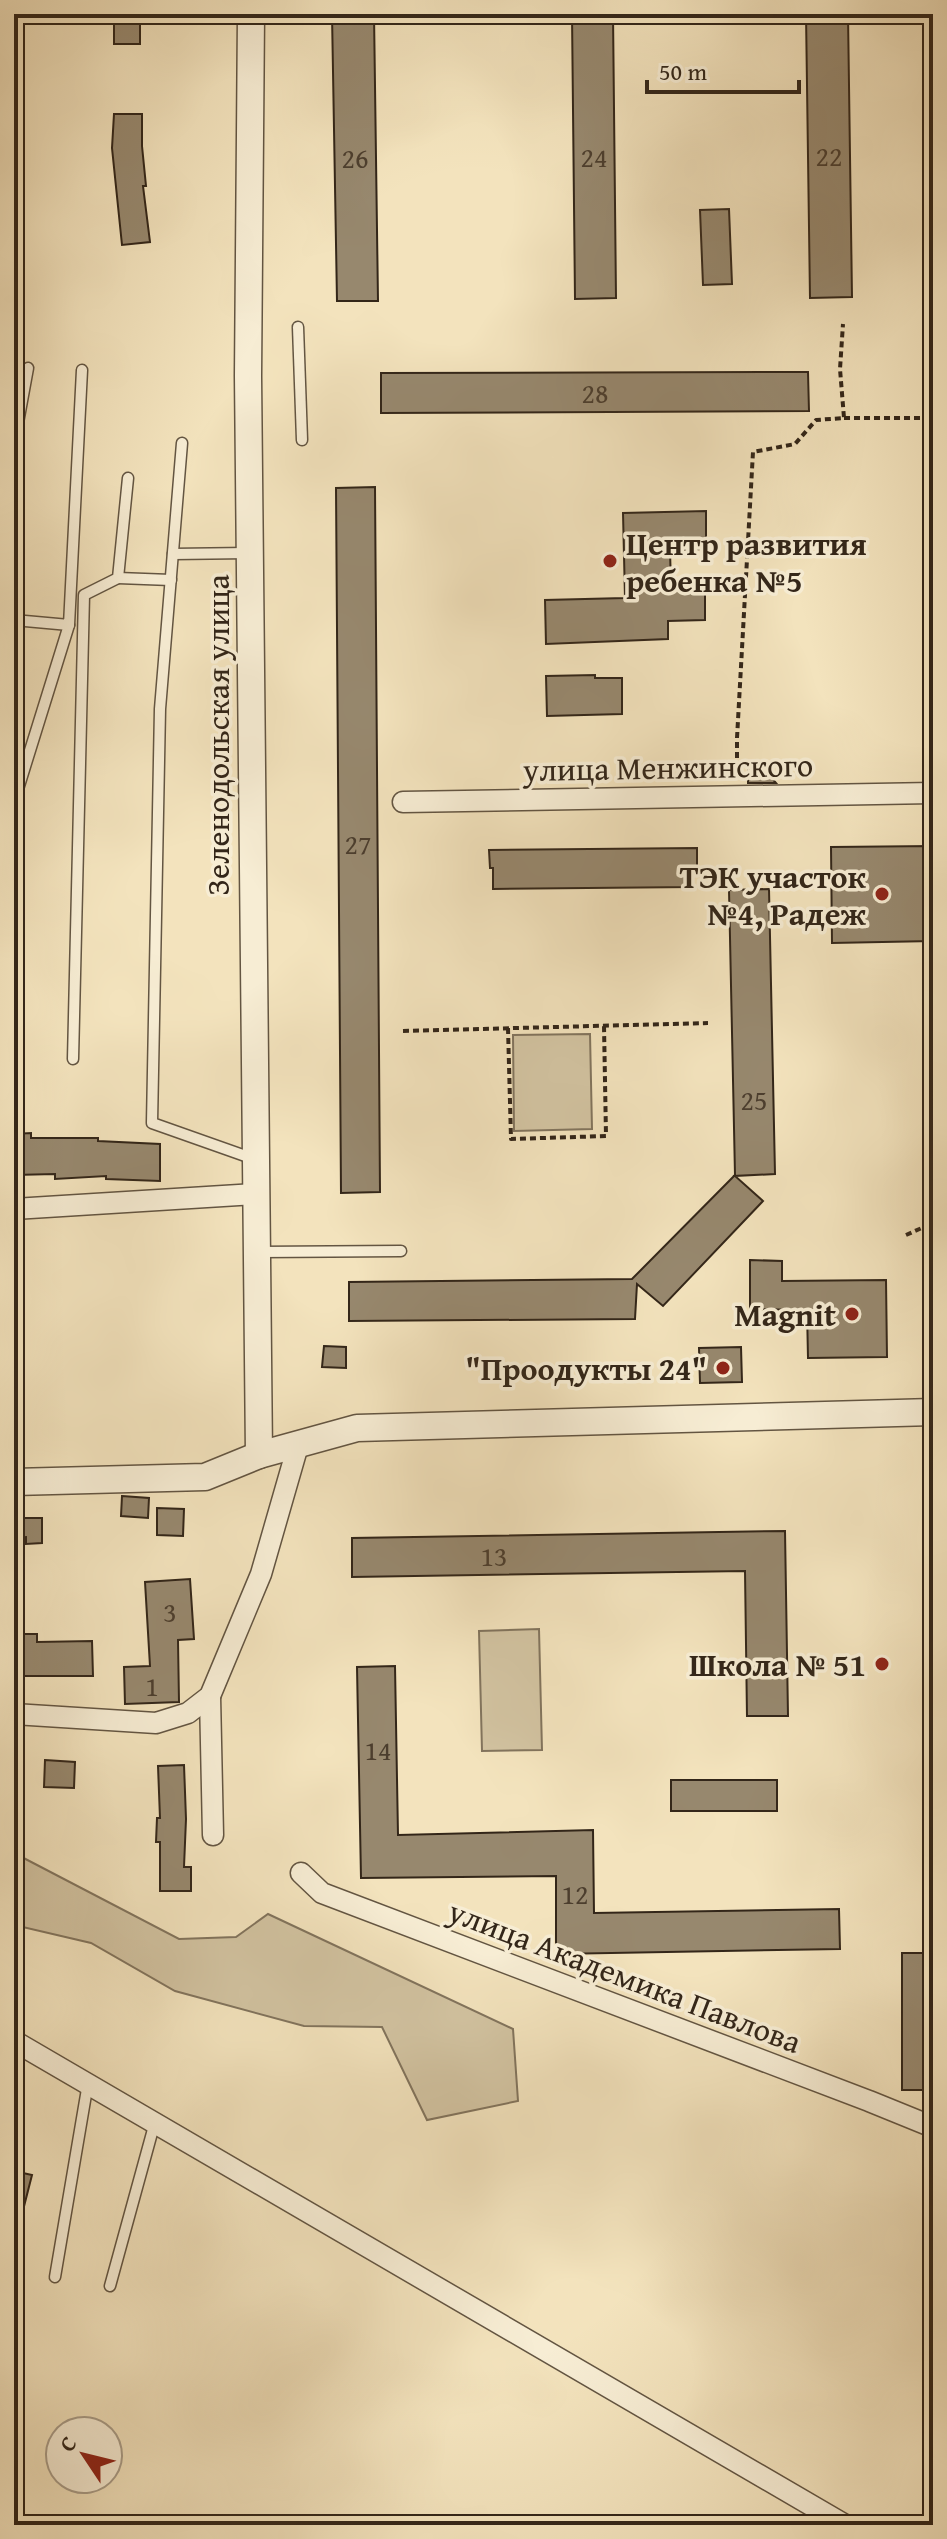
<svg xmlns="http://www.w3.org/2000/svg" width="947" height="2539" font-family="'Gentium Book Plus',serif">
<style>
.green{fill:#d2c3a1;stroke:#82745d;stroke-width:2}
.building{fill:#97886e;stroke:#332619;stroke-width:2}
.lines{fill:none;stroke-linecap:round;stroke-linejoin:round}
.service-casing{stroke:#635542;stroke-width:13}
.minor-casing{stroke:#635542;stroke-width:23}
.tertiary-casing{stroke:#635542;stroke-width:29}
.path{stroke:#332619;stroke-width:4;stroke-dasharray:6 4;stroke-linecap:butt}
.service{stroke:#f7edd4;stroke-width:10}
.minor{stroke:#f7edd4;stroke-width:20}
.tertiary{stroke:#f7edd4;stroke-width:26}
.poi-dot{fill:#8f2418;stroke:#f7edd4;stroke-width:3}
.labels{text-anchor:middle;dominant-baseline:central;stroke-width:7;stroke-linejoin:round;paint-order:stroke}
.number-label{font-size:28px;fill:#4c3e2e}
.poi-label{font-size:32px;font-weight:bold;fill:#332619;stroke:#f7edd4;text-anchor:end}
.street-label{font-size:32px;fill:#332619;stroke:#f7edd4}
</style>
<rect width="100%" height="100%" fill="#f3e3bd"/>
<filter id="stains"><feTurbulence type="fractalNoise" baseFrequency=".0025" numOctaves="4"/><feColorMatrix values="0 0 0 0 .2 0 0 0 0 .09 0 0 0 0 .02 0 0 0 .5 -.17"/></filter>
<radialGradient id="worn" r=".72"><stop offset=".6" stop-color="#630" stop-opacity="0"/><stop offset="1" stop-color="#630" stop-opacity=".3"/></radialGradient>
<g class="green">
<path d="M590,1034L592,1129L514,1131L513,1035Z"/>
<path d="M539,1629L542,1750L482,1751L479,1631Z"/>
<path d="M14,1853L179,1939L236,1937L268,1914L513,2029L518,2101L427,2120L382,2027L304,2026L175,1991L91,1943L14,1925Z"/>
</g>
<g class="building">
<path d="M332,14H374L378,301H337Z"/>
<path d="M572,14H613L616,298L575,299Z"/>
<path d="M806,14H848L852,297L810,298Z"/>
<rect x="114" y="20" width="26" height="24"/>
<path d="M114,114H142V146L146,186H143L150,242L122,245L112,148Z"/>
<path d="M729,209L732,284L703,285L700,210Z"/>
<path d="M808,372L809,411L381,413V373Z"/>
<path d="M375,487L380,1192L341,1193L336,488Z"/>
<path d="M706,511V549L670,550L671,586L705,585V620L668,621V639L546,644L545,600L625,598L623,513Z"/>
<path d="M595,675V678H622V714L547,716L546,676Z"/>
<path d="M748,766H762L776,783H748Z"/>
<path d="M933,846V941L832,943L831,847Z"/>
<path d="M697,848V866H693V887L493,889V868H490L489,850Z"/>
<path d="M769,889L775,1174L735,1176L763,1201L663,1306L637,1284L635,1319L349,1321V1282L632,1279L735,1175L729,890Z"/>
<path d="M31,1133V1138H98V1141L160,1144V1181L106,1179V1176L55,1179V1174L14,1175V1134Z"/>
<path d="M750,1260L782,1261V1281L886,1280L887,1357L808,1358L807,1310L750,1309Z"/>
<path d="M324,1346L346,1347V1368L322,1367Z"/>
<path d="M741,1347L742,1382L700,1383L699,1348Z"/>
<path d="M122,1496L149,1498L148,1518L121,1516Z"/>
<path d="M157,1508L184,1509L183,1536L157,1535Z"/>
<path d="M14,1518H42V1543L26,1544V1537L14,1538Z"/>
<path d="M785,1531L788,1716H747L745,1571L352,1577V1538Z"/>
<path d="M190,1579L194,1639L178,1640L179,1702L125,1704L124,1667L150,1666L145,1582Z"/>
<path d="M14,1634H37V1642L92,1641L93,1676H14Z"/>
<path d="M395,1666L398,1835L593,1830L594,1913L839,1909L840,1949L556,1954V1876L361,1878L357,1667Z"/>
<path d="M45,1760L75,1762L74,1788L44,1787Z"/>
<path d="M184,1765L186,1819L184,1867H191V1891H160V1842H156L157,1818H160L158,1766Z"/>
<rect x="671" y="1780" width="106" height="31"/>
<rect x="902" y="1953" width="31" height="137"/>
<path d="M14,2171L32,2175L20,2222L14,2221Z"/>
</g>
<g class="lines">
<g class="service-casing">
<g id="service">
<path d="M298,327L302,440"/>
<path d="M15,439L28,368"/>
<path d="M182,443L160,709L152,1123L254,1159"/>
<path d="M173,554L248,553"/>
<path d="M118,578L171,580"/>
<path d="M14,620L69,625L82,370"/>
<path d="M14,802L69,625"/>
<path d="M73,1059L84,595L118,578L128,478"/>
<path d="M260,1252L401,1251"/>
<path d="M55,2277L88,2083"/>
<path d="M110,2286L155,2122"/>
</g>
</g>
<g class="minor-casing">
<g id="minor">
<path d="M403,802L933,793"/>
<path d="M14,1209L255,1194"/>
<path d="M210,1696L213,1835"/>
<path d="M14,1714L156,1723L188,1713L210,1696L261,1574L299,1442"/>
<path d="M301,1873L322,1893L869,2101L933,2127"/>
<path d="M14,2041L845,2525"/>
</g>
</g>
<g class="tertiary-casing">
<g id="tertiary">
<path d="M251,14L248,376L259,1455"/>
<path d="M14,1482L205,1477L259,1455L357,1428L933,1412"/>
</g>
</g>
<g class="path">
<path d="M844,418H933"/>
<path d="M737,778V738L753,452L795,444L816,420L844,418L840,369L843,324"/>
<path d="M508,1028L511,1139L606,1136L604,1026"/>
<path d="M403,1031L708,1023"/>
<path d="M906,1235L933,1223"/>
</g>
<use href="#service" class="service"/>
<use href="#minor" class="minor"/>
<use href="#tertiary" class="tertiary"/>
</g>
<g class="poi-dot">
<circle cx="610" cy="561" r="8"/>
<circle cx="882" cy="894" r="8"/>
<circle cx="852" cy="1314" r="8"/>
<circle cx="723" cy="1368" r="8"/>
<circle cx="882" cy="1664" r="8"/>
</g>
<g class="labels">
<g class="number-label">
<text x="829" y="155">22</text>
<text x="594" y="156">24</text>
<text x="355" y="157">26</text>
<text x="595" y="392">28</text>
<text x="358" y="843">27</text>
<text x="754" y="1099">25</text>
<text x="494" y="1555">13</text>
<text x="170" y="1611">3</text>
<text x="152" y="1685">1</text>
<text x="378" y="1749">14</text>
<text x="575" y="1893">12</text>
</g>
<g class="poi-label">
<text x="626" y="543" text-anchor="start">Центр развития<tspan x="626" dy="37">ребенка №5</tspan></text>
<text x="866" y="876">ТЭК участок<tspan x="866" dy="37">№4, Радеж</tspan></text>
<text x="836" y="1314">Magnit</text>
<text x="707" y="1368">"Проодукты 24"</text>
<text x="866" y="1664">Школа № 51</text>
</g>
<g class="street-label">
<text transform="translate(217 735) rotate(-90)">Зеленодольская улица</text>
<text transform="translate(668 767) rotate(-1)">улица Менжинского</text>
<text transform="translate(625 1976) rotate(21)">улица Академика Павлова</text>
</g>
</g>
<rect width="947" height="2539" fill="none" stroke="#f3e3bd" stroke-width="48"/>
<rect x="16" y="16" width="915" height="2507" fill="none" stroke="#332619" stroke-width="4"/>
<rect x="24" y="24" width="899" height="2491" fill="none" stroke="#332619" stroke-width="2"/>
<g transform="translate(84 2455) rotate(305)"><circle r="38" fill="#f7edd4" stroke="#a99d89" stroke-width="2"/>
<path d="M0-6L14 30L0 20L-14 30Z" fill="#8f2418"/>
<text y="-12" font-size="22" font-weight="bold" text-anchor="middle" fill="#332619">С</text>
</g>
<path d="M647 80v12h152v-12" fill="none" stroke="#332619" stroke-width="4"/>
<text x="659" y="80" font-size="24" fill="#332619" stroke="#f7edd4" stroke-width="6" paint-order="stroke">50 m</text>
<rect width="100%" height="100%" filter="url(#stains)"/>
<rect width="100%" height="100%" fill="url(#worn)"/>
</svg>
